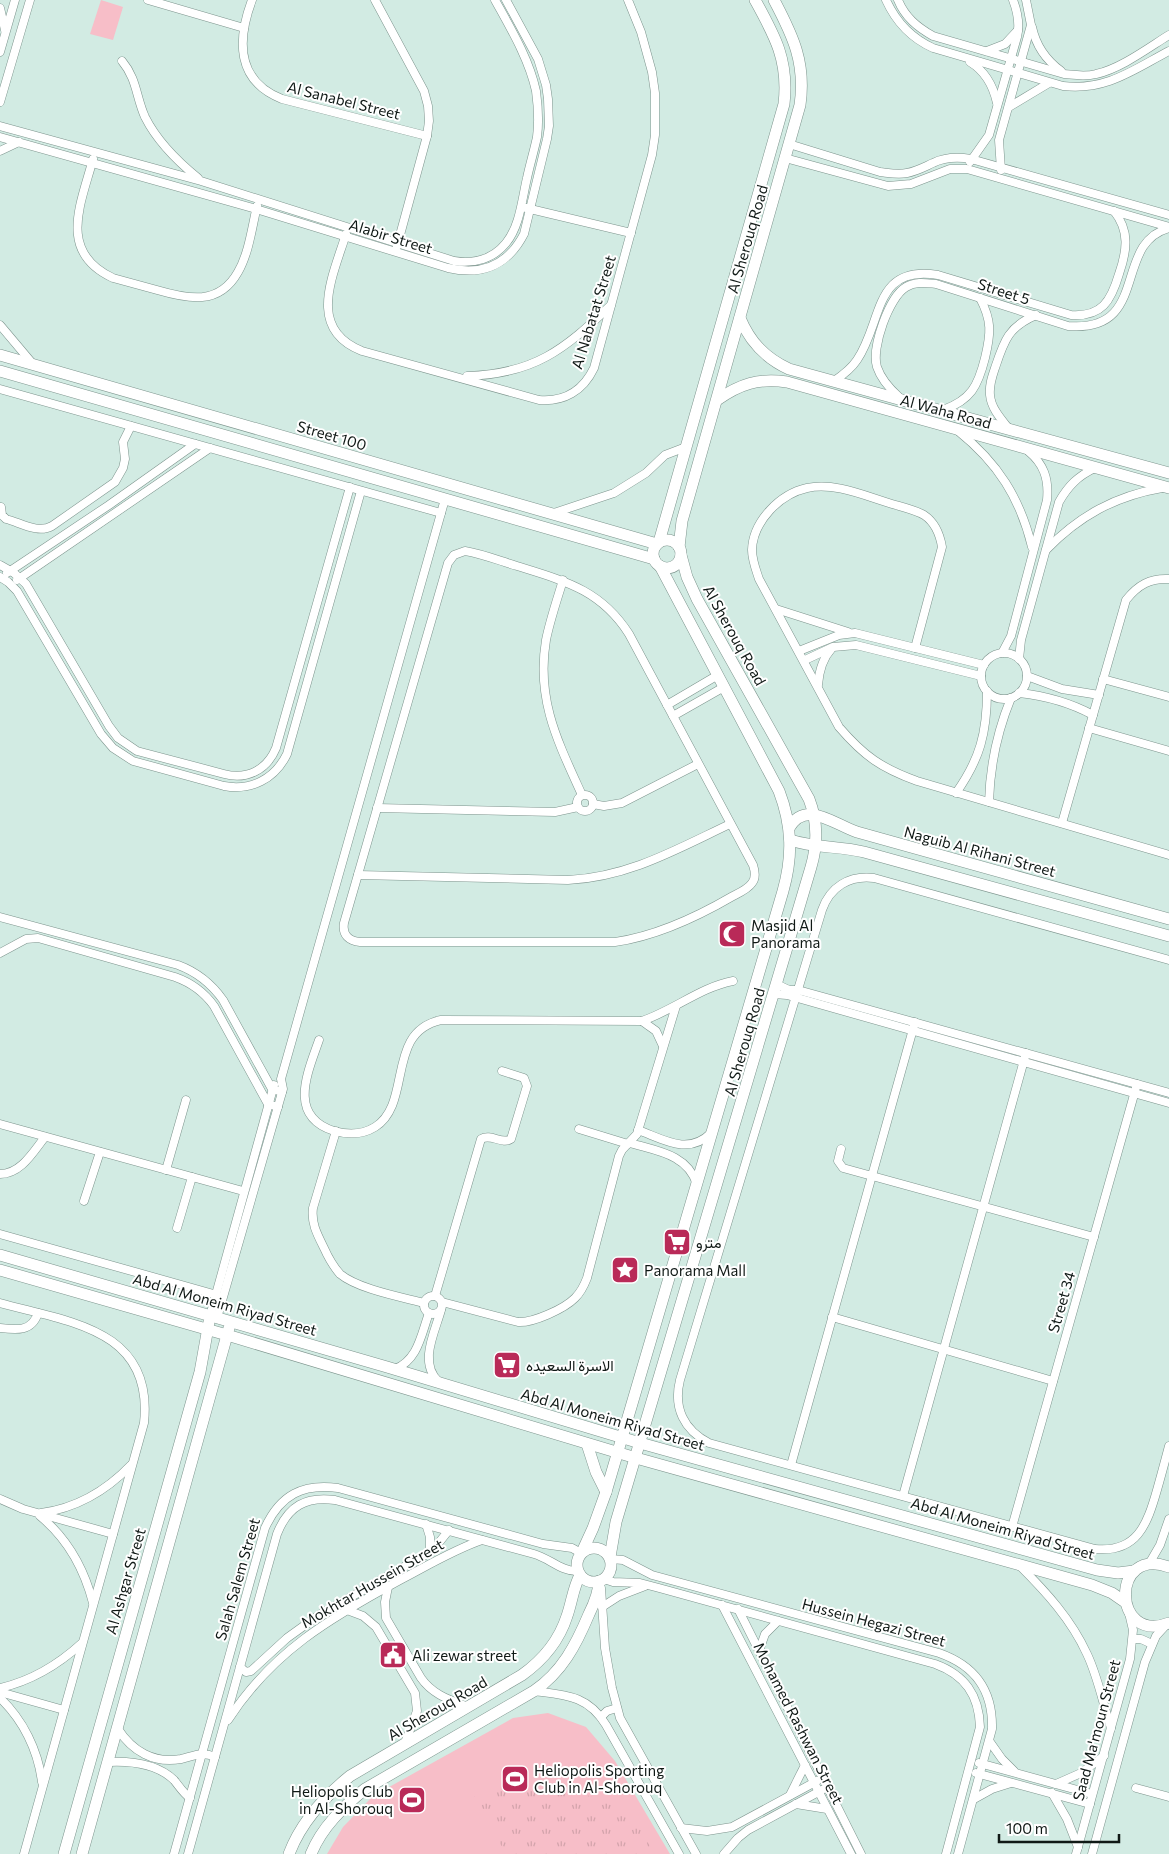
<svg xmlns="http://www.w3.org/2000/svg" width="1169" height="1854" font-family="Commissioner,Vazirmatn,sans-serif">
<style>
.grass{fill:#f7bec8}
.park{fill:url(#park-tufts)}
.lines{fill:none;stroke-linecap:round;stroke-linejoin:round}
.street-casing{stroke:#7d948d;stroke-width:9}
.secondary-casing{stroke:#7d948d;stroke-width:12}
.street{stroke:#fff;stroke-width:8}
.secondary{stroke:#fff;stroke-width:11}
.labels{text-anchor:middle;dominant-baseline:central;stroke-width:4;stroke-linejoin:round;paint-order:stroke}
.street-label{font-size:15px;fill:#101916;stroke:#fff}
.poi-label{font-size:15px;fill:#101916;stroke:#fff;text-anchor:start}
</style>
<defs>
<pattern id="park-tufts" width="24" height="20" patternUnits="userSpaceOnUse" patternTransform="scale(1.25)"><rect width="24" height="20" fill="#f7bec8"/><path d="M3 7l-1-3M5 7V3M7 7l1-3M15 17l-1-3M17 17v-4M19 17l1-3" fill="none" stroke="#d3a3ab"/></pattern>
</defs>
<rect width="100%" height="100%" fill="#d2ebe3"/>
<g class="grass">
<path d="M101,0L123,7L113,40L90,34Z"/>
<path d="M548,1713L586,1727L615,1761L670,1854H327L343,1827L373,1796L513,1718Z"/>
</g>
<path class="park" d="M515,1774L630,1808L654,1854H507L470,1799Z"/>
<g class="lines">
<g class="street-casing">
<g id="street">
<path d="M148,0L244,28"/>
<path d="M252,0C237,40 236,81 282,99L427,136"/>
<path d="M375,0L424,91L428,106L429,121L427,136L397,246"/>
<path d="M886,0C896,22 911,38 933,48L1063,86C1106,91 1133,70 1169,51"/>
<path d="M898,0C905,17 917,27 933,36L1064,74C1075,75 1085,77 1096,74C1120,69 1148,48 1169,35"/>
<path d="M0,8L5,30"/>
<path d="M1032,27C1036,46 1046,60 1061,71"/>
<path d="M987,51L1005,44L1018,30"/>
<path d="M0,52L15,0"/>
<path d="M122,61C137,79 136,97 145,117C157,141 177,161 198,178"/>
<path d="M970,62C985,71 993,85 997,103"/>
<path d="M0,102L30,0"/>
<path d="M1009,107L1049,83"/>
<path d="M0,126L201,181L454,261C474,264 493,259 506,243C520,226 522,199 527,178C530,164 534,151 537,137C539,122 538,106 536,91C529,59 511,29 495,0"/>
<path d="M0,137L256,209L448,268C482,276 508,265 524,234L547,139L549,126L548,99L546,85L538,59L506,0"/>
<path d="M789,144L880,172C889,173 898,175 907,173C917,171 924,167 933,163C945,157 958,157 971,159L1169,215"/>
<path d="M0,151L19,142"/>
<path d="M785,158L888,186L911,184L950,169H967L1169,227"/>
<path d="M93,159C81,204 57,252 113,278C128,282 142,286 157,290C188,299 219,306 238,272C249,253 252,227 257,206"/>
<path d="M970,162L989,135L1017,37C1020,24 1018,13 1013,0"/>
<path d="M1001,170L999,140L1031,25L1026,0"/>
<path d="M526,208L631,233"/>
<path d="M346,234C333,276 306,329 362,351L539,400C564,402 583,391 594,368L652,155L655,135V93L652,72L641,32L628,0"/>
<path d="M0,325L32,363"/>
<path d="M467,376C534,374 564,350 611,305"/>
<path d="M834,381C843,375 851,369 857,360C883,322 873,264 938,275L1071,315C1102,317 1111,301 1119,274C1127,251 1130,231 1114,211"/>
<path d="M0,389L441,513"/>
<path d="M899,397C890,389 881,379 877,367C871,348 889,297 906,287C916,281 926,283 936,284L1068,326C1151,333 1112,243 1169,228"/>
<path d="M943,410C971,400 978,386 985,358C991,333 992,321 980,298"/>
<path d="M1009,429C1001,419 991,408 990,395C989,385 992,377 995,368C1004,341 1008,327 1036,315"/>
<path d="M958,431C998,463 1020,498 1032,547"/>
<path d="M1,507L2,515L6,519C21,523 38,534 52,526L115,482L123,468L125,459L123,442L131,426"/>
<path d="M551,514L614,493L646,473L665,455L686,447"/>
<path d="M1046,550C1079,516 1115,496 1162,488"/>
<path d="M465,551C483,554 500,561 517,566C565,581 601,590 629,634L753,865C755,871 756,878 752,883C748,889 739,893 733,896C697,917 657,936 615,942H360C349,941 342,935 344,923L448,563L454,555Z"/>
<path d="M0,565L14,573L26,584L109,726L118,738L137,751L224,774C247,780 267,770 276,748L350,487"/>
<path d="M7,573L109,505L195,444"/>
<path d="M0,577L8,582L17,591L101,734L113,748L133,761L224,786C251,791 275,779 287,754L361,491"/>
<path d="M17,580L210,448"/>
<path d="M563,580C557,600 550,620 546,640C536,700 558,742 582,795"/>
<path d="M776,609L848,632"/>
<path d="M915,648L942,547C940,535 936,523 924,515C915,510 902,507 892,504C865,496 835,482 807,488C780,494 753,521 752,550C752,560 756,570 759,579L839,727C864,756 881,768 917,781L1169,855"/>
<path d="M799,651L839,635L855,633L984,665"/>
<path d="M1002,653L1011,636L1047,500C1049,479 1044,464 1028,451"/>
<circle cx="1004" cy="676" r="23"/>
<path d="M1019,659L1021,640L1059,502C1068,486 1078,476 1095,468"/>
<path d="M805,660L833,647L856,645L981,676"/>
<path d="M1027,676L1062,689L1099,695"/>
<path d="M1103,679L1169,697"/>
<path d="M818,685C819,671 822,659 832,648"/>
<path d="M1019,693C1047,696 1069,702 1093,715"/>
<path d="M667,705L718,675"/>
<path d="M673,716L724,687"/>
<path d="M1089,728L1169,751"/>
<path d="M956,793C980,759 987,733 987,691"/>
<circle cx="585" cy="803" r="8"/>
<path d="M989,802C990,766 997,732 1011,698"/>
<path d="M593,804L604,806L622,803L698,764"/>
<path d="M377,808L555,812L578,807"/>
<path d="M1062,823L1126,600C1138,585 1150,578 1169,579"/>
<path d="M358,875L568,880C629,877 677,849 730,824"/>
<path d="M0,917L178,965C197,972 211,983 223,1000L272,1089L282,1092"/>
<path d="M0,953L26,939L38,938L175,977C192,983 204,992 214,1006L268,1104L278,1107"/>
<path d="M1169,960L874,878C849,875 830,887 822,910L680,1380C673,1408 684,1430 709,1443L1095,1549C1137,1553 1147,1525 1157,1490C1161,1476 1165,1461 1169,1446"/>
<path d="M776,984L789,990H798L1169,1093"/>
<path d="M774,994L787,995L1169,1103"/>
<path d="M642,1021L656,1031L663,1046"/>
<path d="M319,1040C308,1072 287,1116 334,1131C348,1135 362,1135 375,1127C413,1103 385,1032 441,1020L642,1021C674,1010 701,987 733,981"/>
<path d="M0,1124L243,1191"/>
<path d="M579,1129L628,1144"/>
<path d="M638,1130C663,1139 688,1156 711,1133"/>
<path d="M336,1131L313,1208C311,1223 317,1234 324,1248C328,1257 333,1266 340,1274C358,1289 401,1297 424,1303"/>
<path d="M630,1143C657,1151 687,1154 697,1184"/>
<path d="M841,1149L838,1161L843,1168L1094,1237"/>
<path d="M166,1170L186,1100"/>
<path d="M0,1174C21,1174 33,1152 45,1137"/>
<path d="M84,1201L100,1152"/>
<path d="M177,1228L192,1177"/>
<path d="M0,1234L217,1295"/>
<circle cx="433" cy="1305" r="9"/>
<path d="M435,1296L481,1139C491,1133 502,1145 511,1139L527,1086L524,1078L502,1071"/>
<path d="M442,1302L518,1322C533,1323 564,1309 575,1298C581,1292 584,1286 587,1278L619,1156L622,1150L637,1134L676,1006"/>
<path d="M0,1303C69,1322 154,1329 144,1423L24,1854"/>
<path d="M210,1316L274,1085"/>
<path d="M832,1317L1053,1381"/>
<path d="M217,1318L283,1089L281,1079L445,499"/>
<path d="M0,1328C16,1330 32,1332 38,1313"/>
<path d="M395,1369C418,1360 421,1335 429,1313"/>
<path d="M439,1382C418,1363 435,1332 441,1310"/>
<path d="M791,1465L915,1022"/>
<path d="M903,1496L1026,1053"/>
<path d="M0,1499L23,1509L113,1534"/>
<path d="M41,1513C77,1508 106,1491 131,1465"/>
<path d="M40,1516C68,1539 84,1568 93,1603"/>
<path d="M426,1524L430,1537V1551"/>
<path d="M1012,1527L1137,1084"/>
<path d="M611,1559L623,1560L652,1575L939,1653C976,1666 993,1691 992,1729L958,1854"/>
<path d="M1149,1564L1160,1545L1169,1519"/>
<path d="M1019,1565C1046,1592 1071,1619 1087,1654C1098,1677 1103,1704 1111,1728"/>
<path d="M604,1579L613,1582L640,1583L659,1588L935,1664C965,1675 979,1695 980,1727L946,1854"/>
<path d="M388,1587L385,1602L386,1618L421,1678C433,1695 450,1700 468,1707"/>
<path d="M601,1588L605,1648L612,1688L620,1718L696,1854"/>
<path d="M722,1605L851,1854"/>
<path d="M602,1607L619,1596L645,1586"/>
<path d="M738,1609L861,1854"/>
<path d="M347,1610L363,1616L376,1627L415,1693L417,1711L405,1743"/>
<path d="M1133,1639H1141L1152,1644"/>
<path d="M759,1651L765,1634L778,1621"/>
<path d="M240,1667L246,1672L251,1671L287,1638L319,1615L425,1555L437,1545L449,1530"/>
<path d="M0,1688C31,1681 59,1664 82,1643"/>
<path d="M534,1691C565,1695 588,1695 606,1725L679,1854"/>
<path d="M0,1692L64,1710"/>
<path d="M0,1698C23,1720 38,1750 42,1782"/>
<path d="M601,1717L607,1711L617,1708"/>
<path d="M228,1720C272,1652 330,1618 400,1580C427,1566 453,1550 482,1540"/>
<path d="M118,1729C132,1751 154,1764 181,1759C194,1756 202,1751 215,1757"/>
<path d="M990,1742L1002,1759L1014,1771"/>
<path d="M109,1762C131,1761 157,1764 174,1780C179,1786 183,1793 190,1798"/>
<path d="M979,1763L1092,1794"/>
<path d="M976,1773L1090,1804"/>
<path d="M1056,1784L1081,1773L1104,1756"/>
<path d="M1136,1788L1169,1797"/>
<path d="M1052,1793L1067,1819L1078,1847"/>
<path d="M790,1795L805,1765"/>
<path d="M974,1799L992,1789L1011,1783"/>
<path d="M796,1804L827,1809"/>
<path d="M681,1828L707,1831L732,1827L817,1781"/>
<path d="M174,1854L265,1528C280,1495 303,1483 338,1488L543,1544L572,1548L581,1553"/>
<path d="M188,1854L277,1534C288,1506 306,1496 335,1500L534,1554C549,1558 562,1572 578,1571"/>
<path d="M724,1854L738,1838L748,1830L822,1790"/>
<path d="M1076,1854L1130,1659L1133,1630L1129,1613"/>
<path d="M1092,1854L1145,1662L1156,1636L1166,1625"/>
</g>
</g>
<g class="secondary-casing">
<g id="secondary">
<path d="M740,318C750,342 765,358 789,369L1169,473"/>
<path d="M0,355L657,544"/>
<path d="M0,371L654,559"/>
<path d="M717,400C740,384 758,378 787,382L1169,488"/>
<circle cx="667" cy="554" r="14"/>
<path d="M659,542L784,104C789,61 775,36 755,0"/>
<path d="M679,547L682,521L800,105C806,63 793,36 774,0"/>
<path d="M789,828C806,799 835,825 857,832L1169,919"/>
<path d="M790,840C814,848 840,846 864,852L1169,936"/>
<path d="M0,1255L387,1367L640,1443L1097,1570L1118,1573L1134,1571"/>
<path d="M0,1270L227,1335L636,1458L1092,1585L1112,1593L1125,1602"/>
<path d="M587,1444L596,1472L606,1492"/>
<circle cx="594" cy="1565" r="17"/>
<path d="M582,1552L593,1528L606,1492L783,891C793,856 792,825 779,791L660,566"/>
<path d="M610,1557L616,1522L811,867C818,843 818,822 809,799L697,599L687,577L681,555"/>
<path d="M1169,1567C1110,1545 1112,1645 1169,1623"/>
<path d="M64,1854L200,1372L209,1322"/>
<path d="M82,1854L229,1328"/>
<path d="M289,1854C301,1822 324,1797 350,1776L522,1675C543,1660 559,1641 567,1616C572,1602 573,1588 580,1575"/>
<path d="M311,1854C322,1827 343,1807 365,1789L534,1691C562,1672 576,1645 589,1614C594,1604 599,1593 599,1581"/>
</g>
</g>
<use href="#street" class="street"/>
<use href="#secondary" class="secondary"/>
</g>
<defs>
<g id="mosque-square" transform="scale(1.4375)"><rect x="-9" y="-9" width="18" height="18" rx="4" fill="#b92a58" stroke="#fff"/><path d="M3.5-4.9A6 6 0 1 0 3.5 4.9A5 5 0 1 1 3.5-4.9Z" fill="#fff"/></g>
<g id="supermarket-square" transform="scale(1.4375)"><rect x="-9" y="-9" width="18" height="18" rx="4" fill="#b92a58" stroke="#fff"/><path d="M-6-5.5h2.5l.6 2H6L4.5 2H-2.5L-4.4-4H-6ZM-1.5 3.2a1.3 1.3 0 1 0 .1 0ZM3 3.2a1.3 1.3 0 1 0 .1 0Z" fill="#fff"/></g>
<g id="sight-square" transform="scale(1.4375)"><rect x="-9" y="-9" width="18" height="18" rx="4" fill="#b92a58" stroke="#fff"/><path d="M0-6L1.8-2.2L6-1.7L2.9 1.2L3.7 5.4L0 3.3L-3.7 5.4L-2.9 1.2L-6-1.7L-1.8-2.2Z" fill="#fff"/></g>
<g id="civic-square" transform="scale(1.4375)"><rect x="-9" y="-9" width="18" height="18" rx="4" fill="#b92a58" stroke="#fff"/><path d="M-.6-6.5H3V-4.5H.6V-3L4-1V1h2V6H-6V1h2V-1L-.6-3ZM-1.2 2.5V6h2.4V2.5Z" fill="#fff"/></g>
<g id="stadium-square" transform="scale(1.4375)"><rect x="-9" y="-9" width="18" height="18" rx="4" fill="#b92a58" stroke="#fff"/><path d="M0-5a6.5 5 0 1 0 0 10a6.5 5 0 1 0 0-10ZM-3.5-1.8h7v3.6h-7Z" fill="#fff"/></g>
</defs>
<g fill-rule="evenodd">
<use href="#mosque-square" x="732" y="934"/>
<use href="#supermarket-square" x="677" y="1242"/>
<use href="#sight-square" x="625" y="1270"/>
<use href="#supermarket-square" x="507" y="1365"/>
<use href="#civic-square" x="393" y="1655"/>
<use href="#stadium-square" x="515" y="1779"/>
<use href="#stadium-square" x="412" y="1800"/>
</g>
<g class="labels">
<g class="street-label">
<text transform="translate(344 100) rotate(14)">Al Sanabel Street</text>
<text transform="translate(391 236) rotate(17)">Alabir Street</text>
<text transform="translate(747 239) rotate(-74)">Al Sherouq Road</text>
<text transform="translate(1004 291) rotate(18)">Street 5</text>
<text transform="translate(593 312) rotate(-73)">Al Nabatat Street</text>
<text transform="translate(946 411) rotate(15)">Al Waha Road</text>
<text transform="translate(332 435) rotate(16)">Street 100</text>
<text transform="translate(735 635) rotate(61)">Al Sherouq Road</text>
<text transform="translate(980 851) rotate(15)">Naguib Al Rihani Street</text>
<text transform="translate(744 1042) rotate(-74)">Al Sherouq Road</text>
<text transform="translate(1061 1302) rotate(-74)">Street 34</text>
<text transform="translate(225 1304) rotate(16)">Abd Al Moneim Riyad Street</text>
<text transform="translate(613 1419) rotate(16)">Abd Al Moneim Riyad Street</text>
<text transform="translate(1003 1528) rotate(16)">Abd Al Moneim Riyad Street</text>
<text transform="translate(237 1579) rotate(-74)">Salah Salem Street</text>
<text transform="translate(125 1581) rotate(-74)">Al Ashgar Street</text>
<text transform="translate(372 1583) rotate(-30)">Mokhtar Hussein Street</text>
<text transform="translate(874 1622) rotate(15)">Hussein Hegazi Street</text>
<text transform="translate(437 1708) rotate(-30)">Al Sherouq Road</text>
<text transform="translate(799 1723) rotate(63)">Mohamed Rashwan Street</text>
<text transform="translate(1096 1730) rotate(-75)">Saad Ma'moun Street</text>
</g>
<g class="poi-label">
<text x="751" y="925">Masjid Al<tspan x="751" dy="17">Panorama</tspan></text>
<text x="696" y="1242">مترو</text>
<text x="644" y="1270">Panorama Mall</text>
<text x="526" y="1365">الاسرة السعيده</text>
<text x="412" y="1655">Ali zewar street</text>
<text x="534" y="1770">Heliopolis Sporting<tspan x="534" dy="17">Club in Al-Shorouq</tspan></text>
<text x="393" y="1791" text-anchor="end">Heliopolis Club<tspan x="393" dy="17">in Al-Shorouq</tspan></text>
</g>
</g>
<path d="M999 1834v8h120v-8" fill="none" stroke="#101916" stroke-width="2.5"/>
<text x="1006" y="1834" font-size="15" fill="#101916" stroke="#ffffff" stroke-width="4" paint-order="stroke">100 m</text>
</svg>
